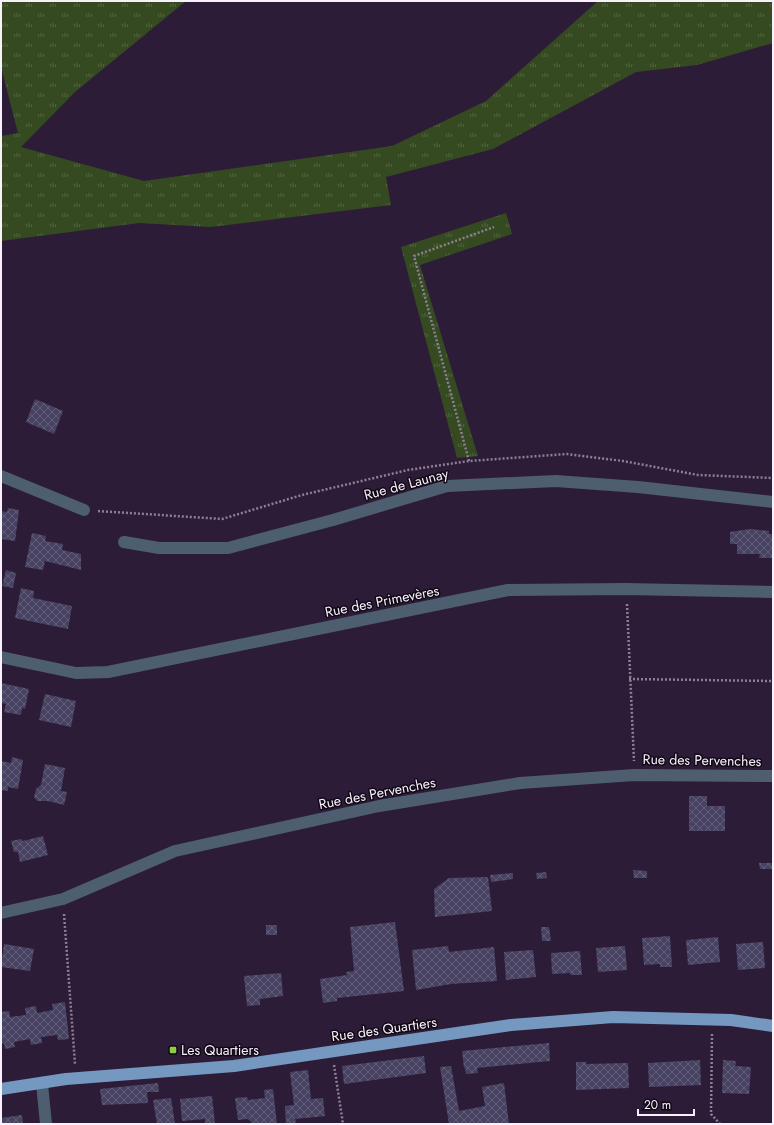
<svg xmlns="http://www.w3.org/2000/svg" width="774" height="1125" font-family="Jost,sans-serif">
<style>
.grass{fill:url(#grass-tufts)}
.building{fill:url(#building-cross-hatch)}
.lines{fill:none;stroke-linecap:round;stroke-linejoin:round}
.path{stroke:#8d8094;stroke-width:2.5;stroke-dasharray:2 2;stroke-linecap:butt}
.minor{stroke:#4d5e71;stroke-width:12}
.major{stroke:#7498bf;stroke-width:12}
.poi-dot{fill:#8ece43;stroke:#110a16;stroke-width:1.5}
.labels{text-anchor:middle;dominant-baseline:central;stroke-width:3;stroke-linejoin:round;paint-order:stroke}
.street-label{font-size:14px;fill:#f8f1fc;stroke:#110a16}
.poi-label{font-size:14px;fill:#f8f1fc;stroke:#110a16;text-anchor:start}
</style>
<defs>
<pattern id="grass-tufts" width="24" height="20" patternUnits="userSpaceOnUse"><rect width="24" height="20" fill="#354a20"/><path d="M3 7l-1-3M5 7V3M7 7l1-3M15 17l-1-3M17 17v-4M19 17l1-3" fill="none" stroke="#536541"/></pattern>
<pattern id="building-cross-hatch" width="8" height="8" patternUnits="userSpaceOnUse"><rect width="8" height="8" fill="#474262"/><path d="M0 0l8 8M0 8l8-8" fill="none" stroke="#625e79"/></pattern>
</defs>
<rect width="100%" height="100%" fill="#2d1c37"/>
<g class="grass">
<path d="M1,1H186L75,92L21,147L144,181L392,146L486,101L598,1H773V43L697,65L636,72L493,149L386,177L391,205L211,227L139,223L1,241V136L18,133L1,67Z"/>
<path d="M506,213L512,234L420,265L478,456L457,458L401,247Z"/>
</g>
<g class="building">
<path d="M35,399L63,411L54,434L26,422Z"/>
<path d="M8,508L19,510L15,541L1,539V511L7,512Z"/>
<path d="M750,529L769,531V534H773V558H759L760,554H737V544H730V532Z"/>
<path d="M32,533L46,536L45,541L63,544L62,550L81,554V570L45,561L43,570L25,567Z"/>
<path d="M6,570L16,573L13,588L2,586Z"/>
<path d="M21,588L34,591L33,598L72,606L68,629L15,618Z"/>
<path d="M1,683L29,689L25,709L22,708L21,715L4,712L6,704L1,703Z"/>
<path d="M45,694L76,701L71,727L39,720Z"/>
<path d="M12,757L23,760L18,789L8,787V791L1,790V761L11,763Z"/>
<path d="M45,764L65,768L61,791L67,792L64,805L48,801H37L34,797L36,789L41,785Z"/>
<path d="M689,796H707V806H725V831H689Z"/>
<path d="M43,836L48,855L20,862L18,852H14L11,841L21,839L23,841Z"/>
<path d="M759,863H773V869H760Z"/>
<path d="M633,870L647,871V878H634Z"/>
<path d="M546,872L547,878L537,879L536,873Z"/>
<path d="M513,873V879L491,882L490,875Z"/>
<path d="M488,877L492,911L435,917L434,889L449,878Z"/>
<path d="M395,922L404,991L337,998V1001L323,1003L320,979L347,975L346,972L354,971L350,927Z"/>
<rect x="266" y="925" width="11" height="10"/>
<path d="M541,927H549L551,941H542Z"/>
<path d="M670,936L672,967H660V964L644,965L642,938Z"/>
<path d="M718,937L720,962L688,965L686,940Z"/>
<path d="M763,942L765,968L738,970L736,944Z"/>
<path d="M4,944L34,949L30,971L1,967Z"/>
<path d="M448,946L449,952L494,947L497,981L451,984L416,990L412,950Z"/>
<path d="M625,946L627,970L598,972L596,948Z"/>
<path d="M533,950L536,977L506,980L504,952Z"/>
<path d="M580,951L582,975H571L570,973L552,974L551,953Z"/>
<path d="M281,973L283,996L260,999V1005L247,1006L244,976Z"/>
<path d="M65,1002L69,1039L58,1040L57,1035L41,1037L42,1043L31,1045L30,1039L14,1042L15,1047L5,1049L4,1043L1,1044V1012L9,1011L10,1017L26,1015L25,1008L36,1006L37,1013L53,1010L52,1004Z"/>
<path d="M549,1043L550,1061L477,1068L478,1073L466,1074L465,1068H464L462,1051Z"/>
<path d="M424,1056L426,1073L344,1084L342,1066Z"/>
<path d="M700,1060L701,1085L649,1087L648,1063Z"/>
<path d="M723,1060L736,1061L735,1066L751,1067L749,1094L722,1093Z"/>
<path d="M576,1062H586V1064L628,1063L629,1088L576,1090Z"/>
<path d="M451,1066L459,1111L485,1106L482,1087L504,1083L509,1124H449L440,1067Z"/>
<path d="M308,1070L311,1099L323,1098L325,1116L295,1119L296,1123L286,1124L285,1106L294,1105L290,1072Z"/>
<path d="M158,1083L159,1092H147L148,1103L102,1105L100,1089Z"/>
<path d="M273,1089L277,1124H253L248,1119L238,1120L235,1098L247,1097L248,1100L265,1098L264,1090Z"/>
<path d="M212,1096L215,1124H205V1119L182,1121L180,1099Z"/>
<path d="M171,1098L175,1124H157L153,1100Z"/>
<path d="M22,1115L23,1124H1V1118Z"/>
</g>
<g class="lines">
<g class="path">
<path d="M469,461L414,256L494,227"/>
<path d="M98,511L222,519L302,495L408,470L469,461L567,454L623,461L698,475L773,478"/>
<path d="M627,604L634,761"/>
<path d="M629,679L773,681"/>
<path d="M64,914L75,1064"/>
<path d="M712,1034L711,1114L720,1124"/>
<path d="M334,1065L343,1124"/>
</g>
<g class="minor">
<path d="M1,476L84,510"/>
<path d="M124,542L159,548H228L333,520L447,486L556,481L638,487L773,502"/>
<path d="M1,657L76,673L108,672L508,590L626,589L773,592"/>
<path d="M1,913L63,899L175,851L379,806L520,783L634,775L773,776"/>
<path d="M42,1084L46,1124"/>
</g>
<path class="major" d="M1,1089L66,1079L234,1066L511,1025L613,1017L731,1020L773,1026"/>
</g>
<rect class="poi-dot" x="169" y="1046" width="8" height="8" rx="2"/>
<g class="labels">
<g class="street-label">
<text transform="translate(406 484) rotate(-15)">Rue de Launay</text>
<text transform="translate(382 601) rotate(-11)">Rue des Primevères</text>
<text transform="translate(702 760) rotate(1)">Rue des Pervenches</text>
<text transform="translate(377 793) rotate(-11)">Rue des Pervenches</text>
<text transform="translate(384 1029) rotate(-8)">Rue des Quartiers</text>
</g>
<g class="poi-label">
<text x="181" y="1050">Les Quartiers</text>
</g>
</g>
<rect width="774" height="1125" fill="none" stroke="#f8f1fc" stroke-width="4"/>
<path d="M638 1109v6h56v-6" fill="none" stroke="#f8f1fc" stroke-width="2"/>
<text x="644" y="1109" font-size="12" fill="#f8f1fc" stroke="#110a16" stroke-width="3" paint-order="stroke">20 m</text>
</svg>
